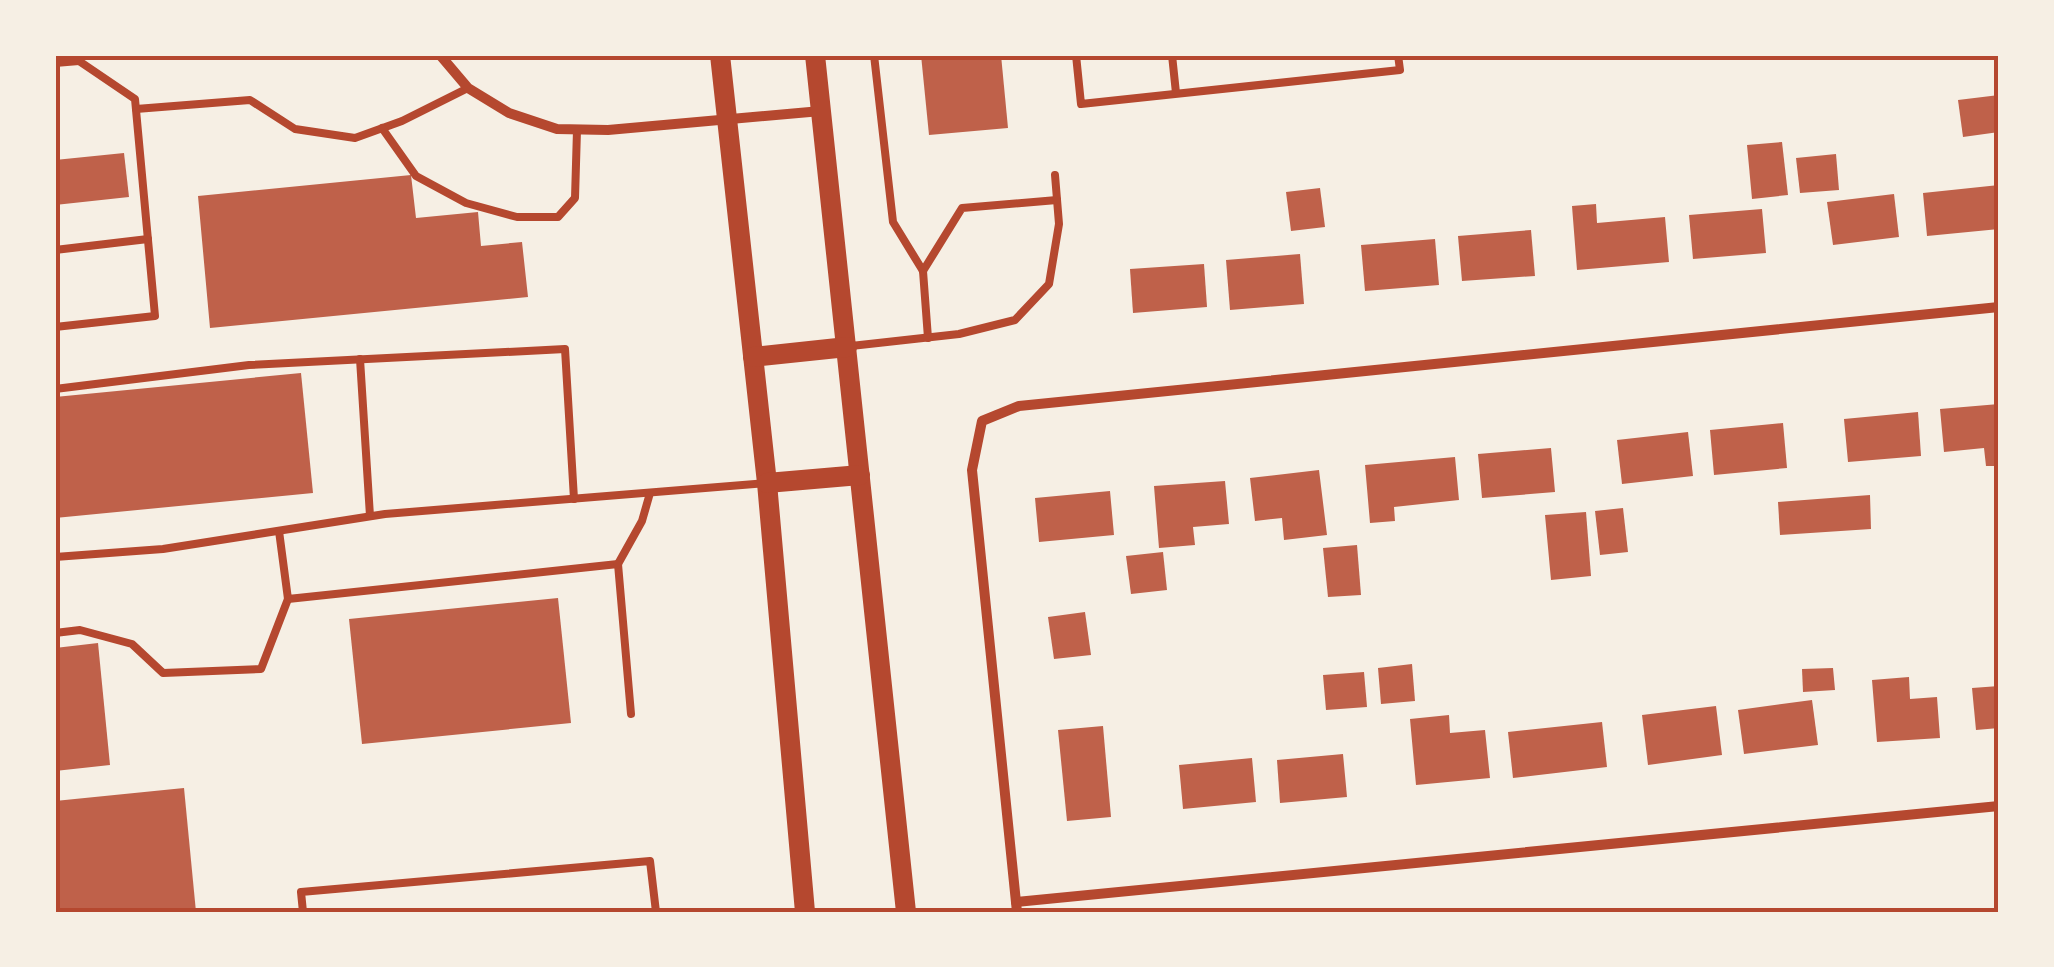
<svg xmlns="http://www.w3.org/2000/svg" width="2054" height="967" font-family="Helvetica,sans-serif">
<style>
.building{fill:#bf614a}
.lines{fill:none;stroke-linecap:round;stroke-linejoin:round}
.service{stroke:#b5482f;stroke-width:8}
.minor{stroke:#b5482f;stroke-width:10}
.secondary{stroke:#b5482f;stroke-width:20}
.neatline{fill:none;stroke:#b5482f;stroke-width:4}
</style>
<rect width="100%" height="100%" fill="#f6efe4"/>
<g class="building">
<path d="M921,55H1001L1008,128L929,135Z"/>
<path d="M1999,95V132L1963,137L1958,100Z"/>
<path d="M1782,142L1788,195L1752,199L1747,145Z"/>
<path d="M124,153L129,197L55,205V160Z"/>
<path d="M1836,154L1839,190L1800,193L1796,158Z"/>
<path d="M411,175L416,218L478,212L481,246L522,242L528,297L210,328L198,196Z"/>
<path d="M1999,185V229L1927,236L1923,193Z"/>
<path d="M1320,188L1325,227L1291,231L1286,192Z"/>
<path d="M1894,194L1899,237L1833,245L1827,202Z"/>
<path d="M1596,204L1597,223L1665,217L1669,262L1577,270L1572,206Z"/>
<path d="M1762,209L1766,253L1693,259L1689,215Z"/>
<path d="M1531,230L1535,276L1462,281L1458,236Z"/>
<path d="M1435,239L1439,285L1365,291L1361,245Z"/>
<path d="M1300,254L1304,304L1230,310L1226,260Z"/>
<path d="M1204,264L1207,307L1133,313L1130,269Z"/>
<path d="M301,373L313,493L55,518V397Z"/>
<path d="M1999,404V466H1986L1984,448L1944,452L1940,409Z"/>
<path d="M1918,412L1921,456L1848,462L1844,419Z"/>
<path d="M1783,423L1787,468L1714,475L1710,430Z"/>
<path d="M1688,432L1693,476L1622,484L1617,440Z"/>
<path d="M1551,448L1555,492L1482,498L1478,454Z"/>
<path d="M1455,457L1459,500L1394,507L1395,521L1370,523L1365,465Z"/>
<path d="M1319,470L1327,535L1284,540L1282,518L1255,521L1250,478Z"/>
<path d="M1225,481L1229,524L1193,527L1195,545L1159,548L1154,486Z"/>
<path d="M1110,491L1114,535L1039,542L1035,498Z"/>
<path d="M1870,495L1871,529L1780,535L1778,502Z"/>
<path d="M1623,508L1628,552L1600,555L1595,511Z"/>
<path d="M1586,512L1591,576L1551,580L1545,515Z"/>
<path d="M1357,545L1361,595L1328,597L1323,548Z"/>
<path d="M1163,552L1167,590L1131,594L1126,556Z"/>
<path d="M558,598L571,723L362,744L349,619Z"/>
<path d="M1085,612L1091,655L1054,659L1048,617Z"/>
<path d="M98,643L110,765L55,771V648Z"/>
<path d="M1412,664L1415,701L1381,704L1378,668Z"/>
<path d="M1833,668L1835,690L1803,692L1802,669Z"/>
<path d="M1364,672L1367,707L1326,710L1323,675Z"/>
<path d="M1909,677L1910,699L1937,697L1940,738L1877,742L1872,680Z"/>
<path d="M1999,686V728L1976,730L1972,688Z"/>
<path d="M1812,700L1818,745L1744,754L1738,710Z"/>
<path d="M1716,706L1722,755L1648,765L1642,715Z"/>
<path d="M1449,715L1450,733L1485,730L1490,778L1416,785L1410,719Z"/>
<path d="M1602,722L1607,767L1513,778L1508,732Z"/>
<path d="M1103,726L1111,817L1067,821L1058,730Z"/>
<path d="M1343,754L1347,797L1280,803L1277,760Z"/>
<path d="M1252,758L1256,802L1183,809L1179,765Z"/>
<path d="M184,788L196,912H55V801Z"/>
</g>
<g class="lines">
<g class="service">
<path d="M874,55L893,222L923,271L928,338"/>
<path d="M1076,55L1081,104L1400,70L1398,55"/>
<path d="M1172,55L1176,93"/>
<path d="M55,63L79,61"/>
<path d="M136,109L250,100L295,129L355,138L402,121L468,88"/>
<path d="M382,128L416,176L466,203L517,217H558L575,198L577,130"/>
<path d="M55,250L148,239"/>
<path d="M923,271L962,208L1057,200"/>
<path d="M55,327L155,316L135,99L79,61L78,55"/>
<path d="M851,346L959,334L1015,320L1049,284L1059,224L1055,175"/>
<path d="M360,359L370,516"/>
<path d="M55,389L249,365L565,349L574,499"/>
<path d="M279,531L288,599L618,564L631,714"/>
<path d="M55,557L163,549L385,514L766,483"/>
<path d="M618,564L642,521L650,493"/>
<path d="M55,633L80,630L132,644L163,673L261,669L288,599"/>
<path d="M303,912L301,892L650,861L656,912"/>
</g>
<g class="minor">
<path d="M440,55L468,88L509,113L557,129L608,130L821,111"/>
<path d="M1016,902L1999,806"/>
<path d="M1017,912L972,470L982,421L1019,406L1999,307"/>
</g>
<g class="secondary">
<path d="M720,55L767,483L805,912"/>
<path d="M815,55L906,912"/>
<path d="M753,357L847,347"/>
<path d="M767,483L860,475"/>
</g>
</g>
<rect width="2054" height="967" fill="none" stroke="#f6efe4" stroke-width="115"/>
<rect x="58" y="58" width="1938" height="852" class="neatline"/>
</svg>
